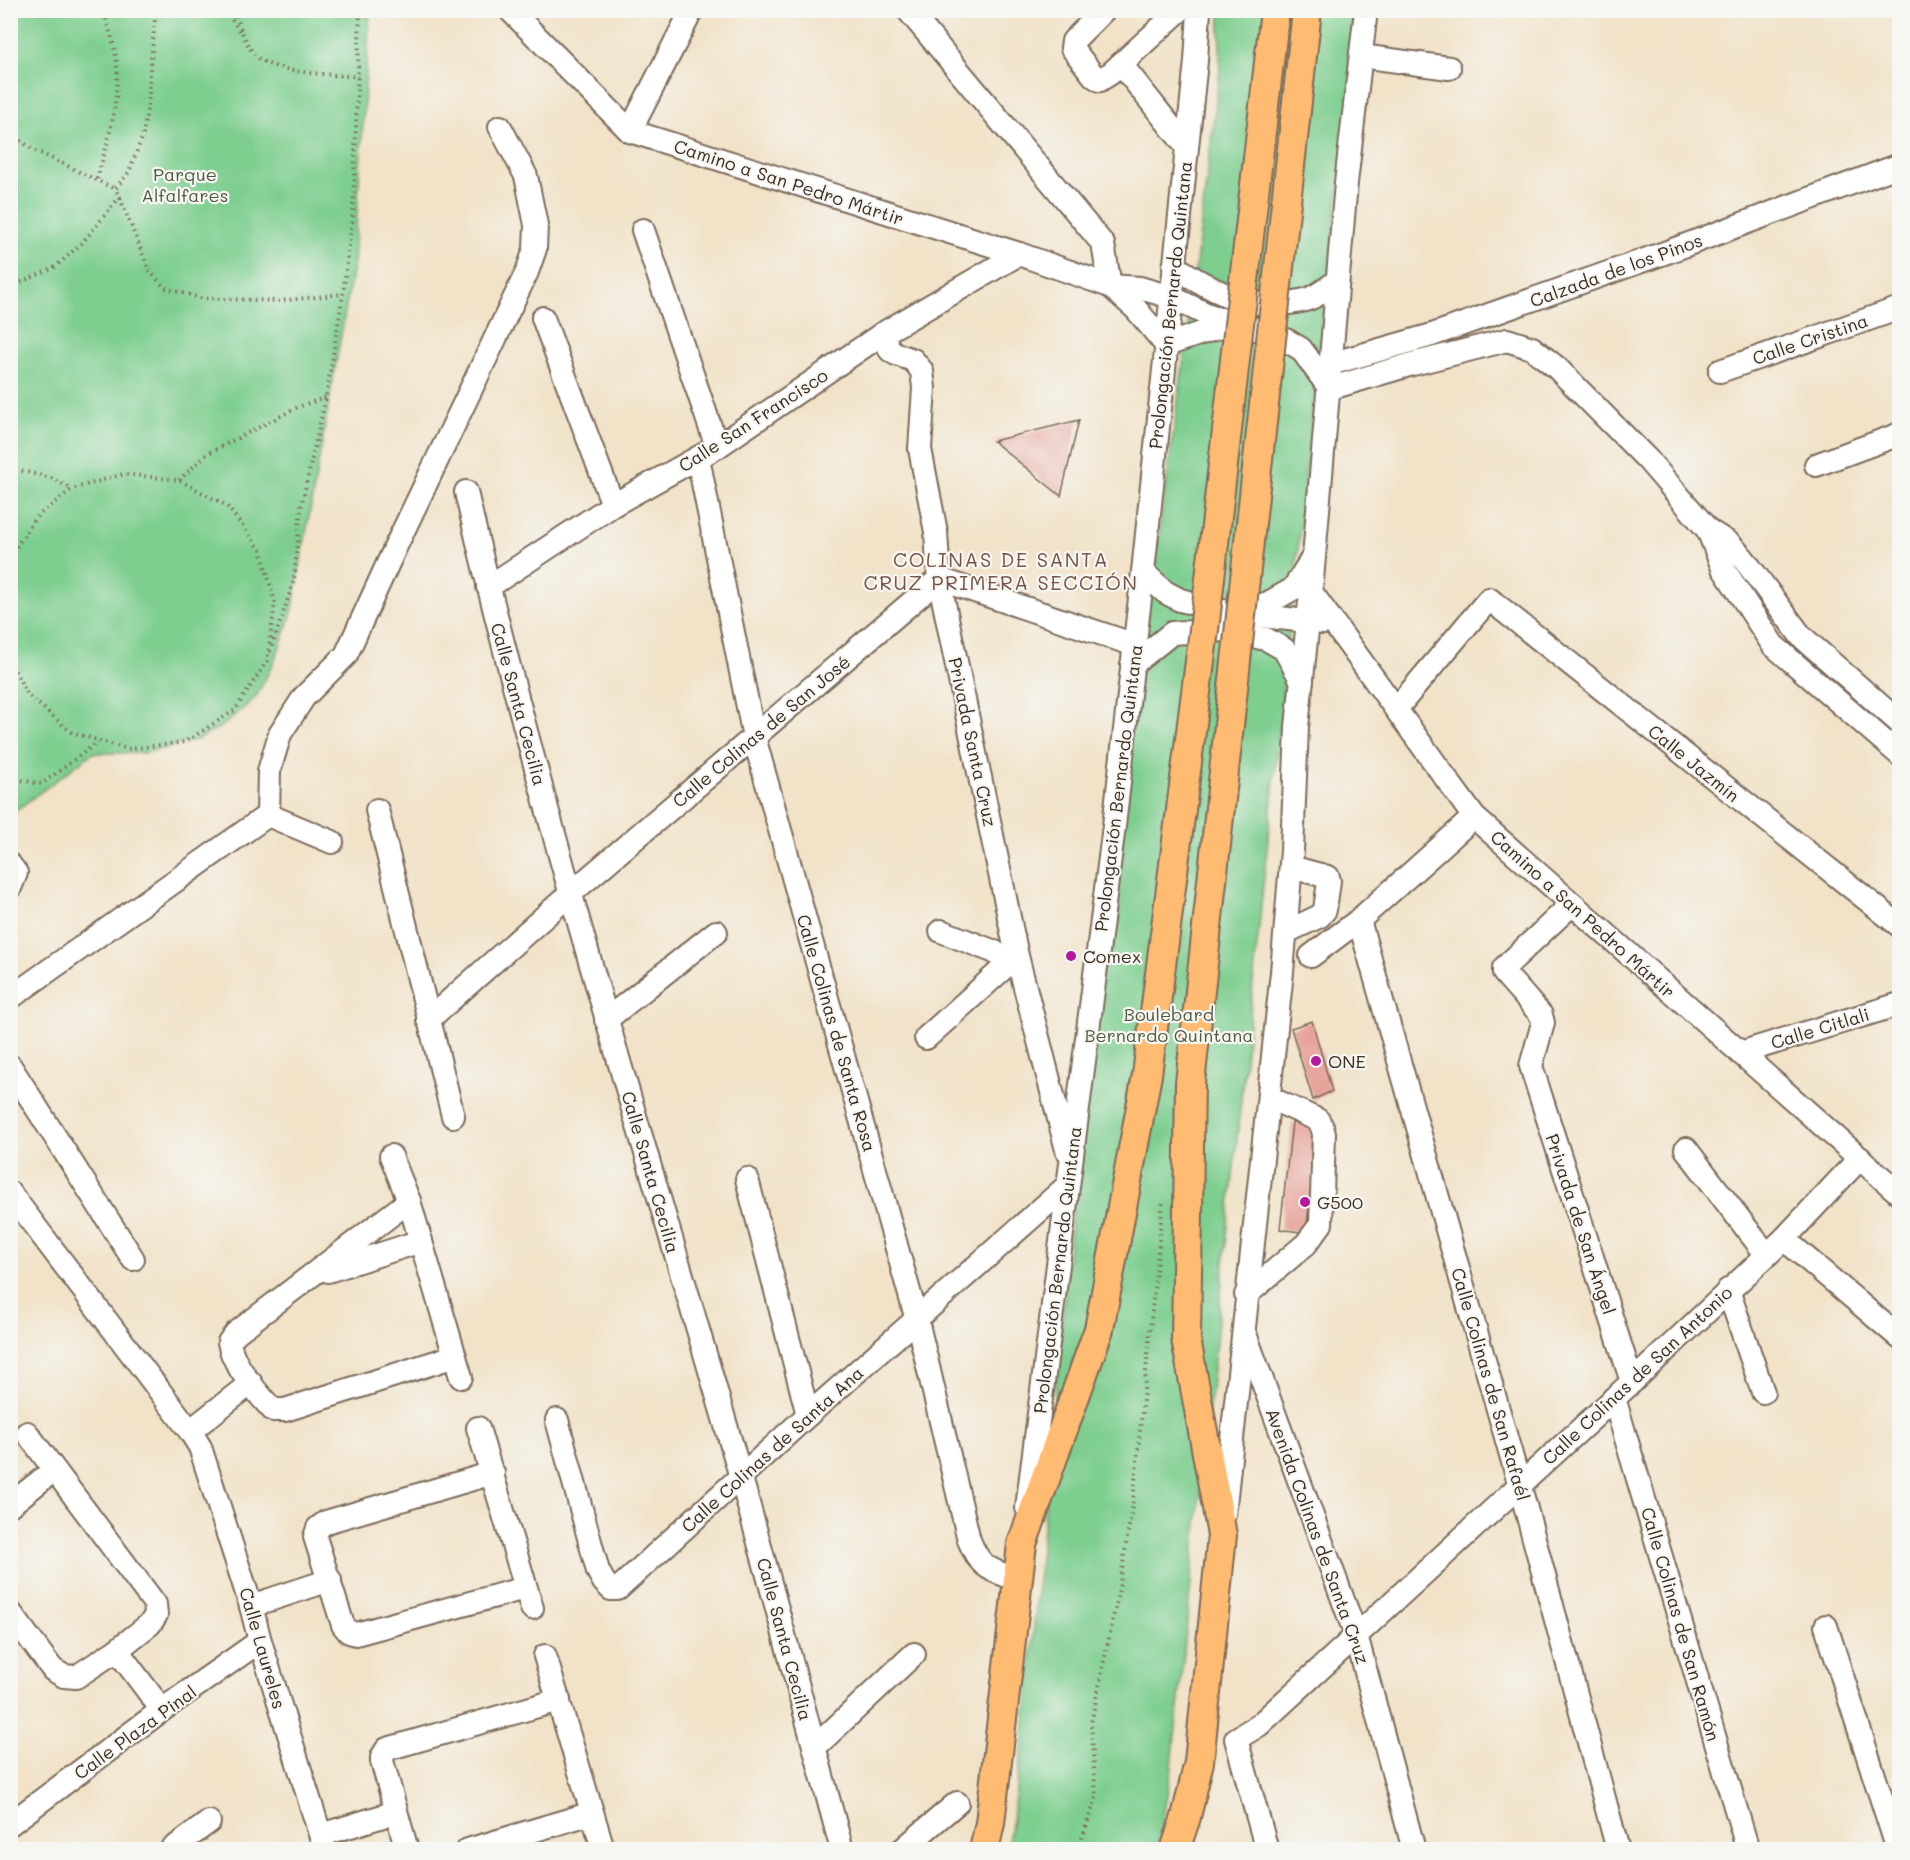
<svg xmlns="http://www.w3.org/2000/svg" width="1910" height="1860" font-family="Mali,sans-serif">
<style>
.green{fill:#7dce8f;stroke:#5c7c56;stroke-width:1.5}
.building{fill:#e69f96}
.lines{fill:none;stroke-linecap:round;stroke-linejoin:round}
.minor-casing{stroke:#7b6a5a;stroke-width:26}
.major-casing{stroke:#7b6a5a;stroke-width:32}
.path{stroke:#7b6a5a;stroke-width:4;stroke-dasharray:1.5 4.5;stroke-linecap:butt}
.minor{stroke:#fff;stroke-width:22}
.major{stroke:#ffbb71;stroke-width:28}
.major-bridge-casing{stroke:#7b6a5a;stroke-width:32;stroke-linecap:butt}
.major-bridge{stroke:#ffbb71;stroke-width:28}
.poi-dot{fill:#b5179e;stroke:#f6f6f2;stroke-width:2}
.labels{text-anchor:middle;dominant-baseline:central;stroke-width:4.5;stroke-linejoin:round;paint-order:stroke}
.park-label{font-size:18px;fill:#4f5b40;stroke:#f6f6f2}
.street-label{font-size:18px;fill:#3b2a1e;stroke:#f6f6f2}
.poi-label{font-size:18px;fill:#3b2a1e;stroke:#f6f6f2;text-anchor:start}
.neighbourhood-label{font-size:20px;letter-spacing:1.5px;fill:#775348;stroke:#f6f6f2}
</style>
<rect width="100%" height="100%" fill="#f6f6f2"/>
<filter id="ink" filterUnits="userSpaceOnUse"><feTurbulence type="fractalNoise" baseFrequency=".0167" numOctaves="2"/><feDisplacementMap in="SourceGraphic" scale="12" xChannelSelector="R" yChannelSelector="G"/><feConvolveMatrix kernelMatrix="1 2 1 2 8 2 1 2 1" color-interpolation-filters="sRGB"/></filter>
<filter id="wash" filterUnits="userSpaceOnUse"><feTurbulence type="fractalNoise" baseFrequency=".008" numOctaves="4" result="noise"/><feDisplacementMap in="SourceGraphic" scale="24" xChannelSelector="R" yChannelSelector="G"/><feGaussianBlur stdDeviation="1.35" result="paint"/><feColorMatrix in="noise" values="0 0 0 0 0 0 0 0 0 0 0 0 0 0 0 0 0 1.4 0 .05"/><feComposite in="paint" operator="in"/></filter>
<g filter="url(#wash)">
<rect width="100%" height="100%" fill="#f1e2c8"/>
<g class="green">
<path d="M11,10L370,11L354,261L292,612L275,660L256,697L224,725L197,740L145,753H93L11,814Z"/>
<path d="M1220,11H1361L1316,375L1172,1766L1159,1841L1156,1849L1007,1850L1023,1745L1091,1004L1186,345L1220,69Z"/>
</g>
<g id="blocks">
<g class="building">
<path d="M1079,420L1061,496L993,441Z"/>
<path d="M1312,1021L1332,1091L1313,1100L1291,1028Z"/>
<path d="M1292,1123L1318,1126L1306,1233L1280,1229Z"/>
</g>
</g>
</g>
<g filter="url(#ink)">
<use href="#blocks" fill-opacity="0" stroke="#7b6a5a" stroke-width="1.5"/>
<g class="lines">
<g class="minor-casing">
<g id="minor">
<path d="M510,10L630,131L1019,254L1110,286L1140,288L1171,297L1206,314L1232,323L1253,328L1286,340L1301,349L1328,386"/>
<path d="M908,10L1103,244L1110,286"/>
<path d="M1104,10L1073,41L1072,48L1094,76L1100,80L1111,73L1180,10"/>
<path d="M1361,56L1449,68"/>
<path d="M1121,64L1186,146"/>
<path d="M630,131L692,10"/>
<path d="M643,230L717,447"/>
<path d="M1174,266C1217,294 1252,313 1305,300C1316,298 1328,287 1337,281"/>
<path d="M1110,286L1136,309L1166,345"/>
<path d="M543,318L613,505"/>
<path d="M882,334L890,350L896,354L913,360L922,371L924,388L920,449L936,532L939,579L1017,956L1067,1150"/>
<path d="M1166,345L1232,323"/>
<path d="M1330,364L1432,335L1670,251L1900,165"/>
<path d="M1720,371L1900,308"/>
<path d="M1328,389L1409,365L1507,340L1532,348L1556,367L1647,459L1708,530L1730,544L1743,558L1801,636L1900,723"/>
<path d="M698,458L754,737L917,1320L969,1540C981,1570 990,1569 1018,1580"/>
<path d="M1816,465L1900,434"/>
<path d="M466,492C543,823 646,1147 740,1474C775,1599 808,1724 842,1850"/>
<path d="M1708,530L1723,568L1773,645L1900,755"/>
<path d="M1143,572L1165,592L1180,600L1235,613L1324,623"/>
<path d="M488,587L613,505L717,447L882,334L1019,254"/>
<path d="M1311,592L1474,817L1900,1194"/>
<path d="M1242,611L1268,603L1293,589L1313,557"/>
<path d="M1132,665L1172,633L1221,630L1266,639L1284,649L1302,681"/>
<path d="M1396,709L1489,599L1900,926"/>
<path d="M377,810L453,1116"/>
<path d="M268,815L269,771L280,734L304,697L346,655L395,548L527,272L535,249L536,225L526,176L500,127"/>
<path d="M10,865L16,873L10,888"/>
<path d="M1572,904L1504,968V973L1541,1015L1543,1023L1531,1066L1632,1382"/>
<path d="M1359,920L1519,1483L1618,1850"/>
<path d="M941,931L995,952L1008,964"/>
<path d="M1286,932L1320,916L1325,910L1329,881L1328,877L1291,867"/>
<path d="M1311,956L1359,920L1474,817"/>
<path d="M10,998L268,815L332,842"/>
<path d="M428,1020L570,894L939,579L1135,645"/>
<path d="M606,1020L716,932"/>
<path d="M926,1038L1017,956"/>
<path d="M1740,1053L1900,1004"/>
<path d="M10,1066L133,1259"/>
<path d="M1686,1149L1766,1254"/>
<path d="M391,1156L409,1201L461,1377"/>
<path d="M747,1179L808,1415"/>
<path d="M10,1193L190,1431L200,1447L251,1606L260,1641L325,1850"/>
<path d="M409,1201L236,1333L229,1342C232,1364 258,1394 273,1410H285L455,1356"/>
<path d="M1784,1239L1900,1338"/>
<path d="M328,1271L421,1241"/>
<path d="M1728,1290L1763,1392"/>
<path d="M1246,1295L1306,1244L1321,1224L1324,1134L1322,1127L1318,1120L1270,1098"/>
<path d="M1245,1334L1356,1635L1414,1850"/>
<path d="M1614,1398L1748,1850"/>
<path d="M557,1420L598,1571L604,1582L611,1589H618L808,1415L1066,1187"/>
<path d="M478,1428L532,1608"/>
<path d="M190,1431L251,1383"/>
<path d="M493,1473L326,1522L318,1528L315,1537L343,1625L349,1632L356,1634L525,1588"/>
<path d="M10,1505L54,1470"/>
<path d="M1027,1508L1114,826L1143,572L1196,61L1199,10"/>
<path d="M1224,1514L1282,972L1292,851L1297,727L1311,592L1346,183L1366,10"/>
<path d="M251,1606L330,1580"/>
<path d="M10,1612L53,1670L64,1676L76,1677L117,1650L150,1624L156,1615L155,1604L27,1433"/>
<path d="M1826,1626L1898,1850"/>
<path d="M117,1650L162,1710"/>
<path d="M545,1656L601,1842"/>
<path d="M815,1747L914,1654"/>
<path d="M10,1824L162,1710L260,1641"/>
<path d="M321,1835L396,1812"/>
<path d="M171,1850L209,1822"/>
<path d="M407,1850L382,1761V1757L387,1749L559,1700"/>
<path d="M468,1850L592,1813"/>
<path d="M902,1850L957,1803"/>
<path d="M1267,1850L1236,1739L1259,1725L1632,1382L1784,1239L1860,1158"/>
</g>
</g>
<g class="major-casing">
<g id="major">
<path d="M984,1850L990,1823L1022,1544L1099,1329"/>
<path d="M1175,1850L1186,1817L1199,1762L1222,1535L1186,1339"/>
</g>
</g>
<g class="path">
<path d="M225,10L240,31"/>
<path d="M235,10C240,27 245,45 257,57C276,74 332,74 358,77"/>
<path d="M10,101L16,137L32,149L115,189"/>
<path d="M97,179C107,146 119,103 117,69C117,50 109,29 103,10"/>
<path d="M120,198L149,270L165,288L200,298L279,301L343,294"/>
<path d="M10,287L54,268L82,243L120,197L115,189L129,172L143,135L149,98L150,70L156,10"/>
<path d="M10,468L51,478L72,489"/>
<path d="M179,480L207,454L298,407L326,397"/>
<path d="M10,557L35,518L72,489L124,474L179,480L227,506L261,550L275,603L267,661L235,710L185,742L127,749L71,732L27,694L10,661"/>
<path d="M270,652L294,580L301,507L326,397L343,294L353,214L360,10"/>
<path d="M10,778L42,784L98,742"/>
<path d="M1078,1850L1096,1798L1091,1723L1118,1595L1133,1501L1163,1201"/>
</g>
<use href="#minor" class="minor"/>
<use href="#major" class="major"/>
<g class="major-bridge-casing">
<g id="major-bridge">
<path d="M1099,1329L1147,1075L1205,622L1275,10"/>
<path d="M1186,1339L1190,1083L1307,10"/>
</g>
</g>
<use href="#major-bridge" class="major-bridge"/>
</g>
</g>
<g class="poi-dot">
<circle cx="1071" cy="956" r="6"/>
<circle cx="1316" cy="1061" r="6"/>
<circle cx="1305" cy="1202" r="6"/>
</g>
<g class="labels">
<g class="park-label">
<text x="185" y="174">Parque<tspan x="185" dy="21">Alfalfares</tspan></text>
<text x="1169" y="1014">Boulebard<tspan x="1169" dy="21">Bernardo Quintana</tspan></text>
</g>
<g class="street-label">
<text transform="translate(789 182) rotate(18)">Camino a San Pedro Mártir</text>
<text transform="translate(1616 270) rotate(-20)">Calzada de los Pinos</text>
<text transform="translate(1170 305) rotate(-84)">Prolongación Bernardo Quintana</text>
<text transform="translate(1810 339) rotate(-19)">Calle Cristina</text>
<text transform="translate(753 420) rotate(-33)">Calle San Francisco</text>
<text transform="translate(519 704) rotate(75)">Calle Santa Cecilia</text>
<text transform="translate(761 731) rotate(-40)">Calle Colinas de San José</text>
<text transform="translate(973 742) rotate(78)">Privada Santa Cruz</text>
<text transform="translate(1694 763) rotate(39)">Calle Jazmín</text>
<text transform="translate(1118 788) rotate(-83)">Prolongación Bernardo Quintana</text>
<text transform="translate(1583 914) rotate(42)">Camino a San Pedro Mártir</text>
<text transform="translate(1820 1028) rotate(-17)">Calle Citlali</text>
<text transform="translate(837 1033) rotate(74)">Calle Colinas de Santa Rosa</text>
<text transform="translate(651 1172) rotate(74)">Calle Santa Cecilia</text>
<text transform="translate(1581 1224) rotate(72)">Privada de San Ángel</text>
<text transform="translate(1057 1270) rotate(-83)">Prolongación Bernardo Quintana</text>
<text transform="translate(1637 1375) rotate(-43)">Calle Colinas de San Antonio</text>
<text transform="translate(1491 1384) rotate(74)">Calle Colinas de San Rafaél</text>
<text transform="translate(772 1449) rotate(-42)">Calle Colinas de Santa Ana</text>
<text transform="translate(1318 1536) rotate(70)">Avenida Colinas de Santa Cruz</text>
<text transform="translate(1681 1624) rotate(74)">Calle Colinas de San Ramón</text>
<text transform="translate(785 1639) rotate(75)">Calle Santa Cecilia</text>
<text transform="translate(263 1648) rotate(74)">Calle Laureles</text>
<text transform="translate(135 1732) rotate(-36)">Calle Plaza Pinal</text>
</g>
<g class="poi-label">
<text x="1083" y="956">Comex</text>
<text x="1328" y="1061">ONE</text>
<text x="1317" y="1202">G500</text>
</g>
<g class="neighbourhood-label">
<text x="1001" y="559">COLINAS DE SANTA<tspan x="1001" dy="23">CRUZ PRIMERA SECCIÓN</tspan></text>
</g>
</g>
<rect width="1910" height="1860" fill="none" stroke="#f6f6f2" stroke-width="36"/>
</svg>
